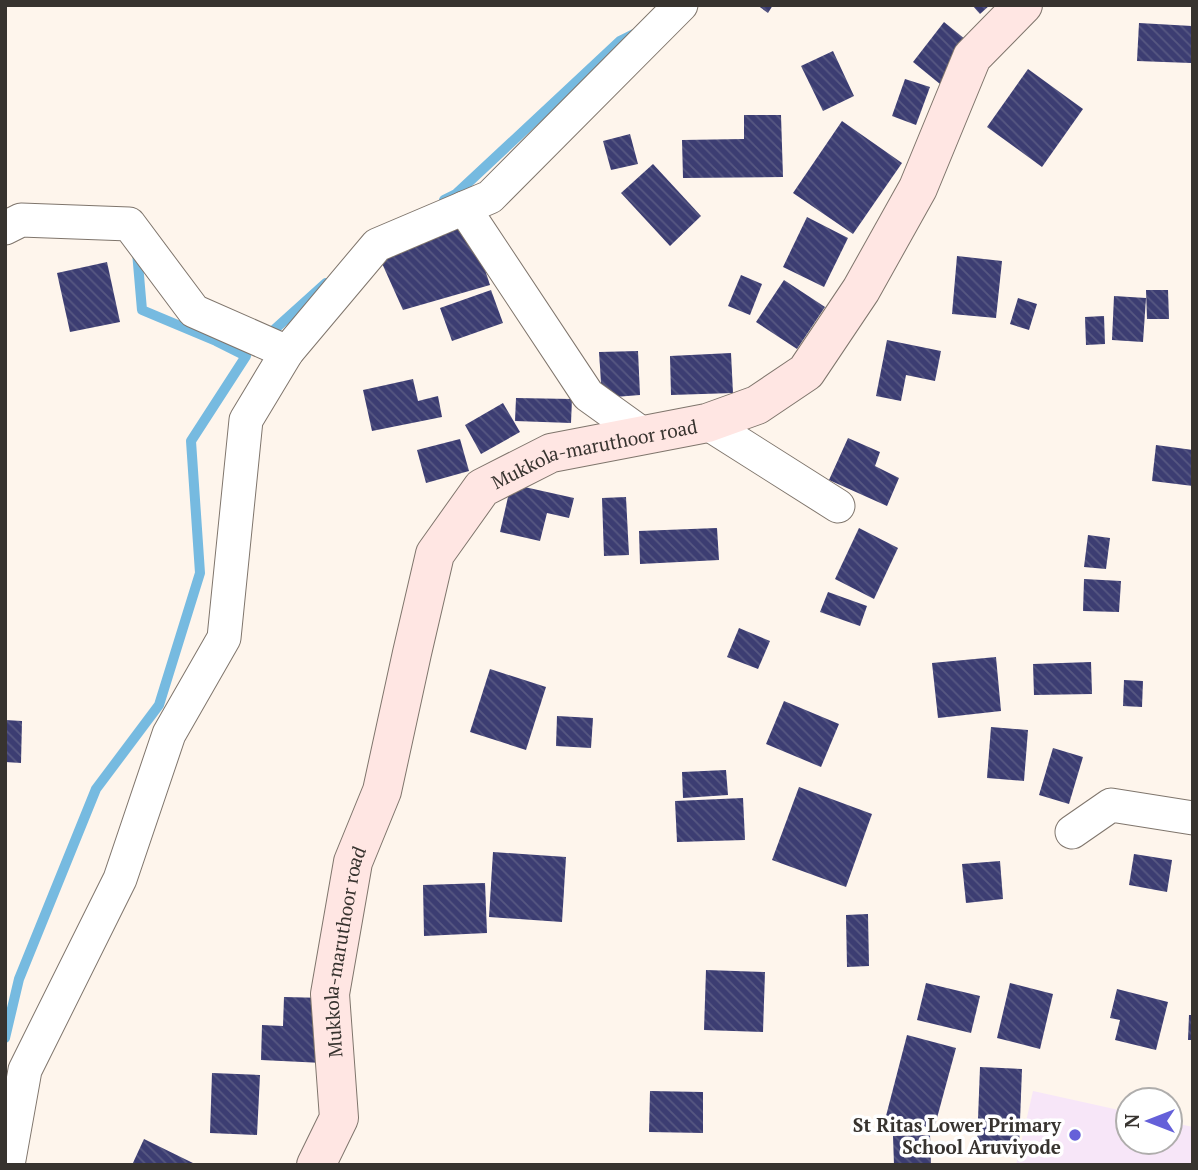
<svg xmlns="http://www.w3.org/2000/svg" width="1198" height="1170" font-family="'PT Serif',serif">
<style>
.education{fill:#f7e6f8}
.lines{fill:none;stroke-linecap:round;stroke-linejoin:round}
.stream{stroke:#76bae0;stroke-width:10}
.building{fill:url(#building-back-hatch)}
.street-casing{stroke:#7f756c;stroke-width:35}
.secondary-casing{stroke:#7f756c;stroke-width:40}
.street{stroke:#fff;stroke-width:33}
.secondary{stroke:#ffe6e3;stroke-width:38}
.poi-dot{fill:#6560d9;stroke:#fff;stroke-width:2.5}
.labels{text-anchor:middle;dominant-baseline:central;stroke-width:7;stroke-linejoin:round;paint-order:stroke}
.street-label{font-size:19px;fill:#37332f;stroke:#fff}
.poi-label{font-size:19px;font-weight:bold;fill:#37332f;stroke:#fff;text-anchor:end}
</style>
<defs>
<pattern id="building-back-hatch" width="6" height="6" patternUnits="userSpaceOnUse" patternTransform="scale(1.75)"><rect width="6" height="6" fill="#3c3d72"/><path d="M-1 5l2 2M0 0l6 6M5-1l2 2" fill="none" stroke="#575882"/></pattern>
</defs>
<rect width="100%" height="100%" fill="#fef5ec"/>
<path class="education" d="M1033,1091L1128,1112V1142H1170V1122L1193,1127V1165H1016Z"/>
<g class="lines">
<g class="stream">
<path d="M444,200L456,194L620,41L634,34"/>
<path d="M265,338L326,283"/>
<path d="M5,1038L19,979L96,789L159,705L200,573L191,441L246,356L216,341L142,310L137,252"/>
</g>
</g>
<g class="building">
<path d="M757,5H773L768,13Z"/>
<path d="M972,5H990L980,14Z"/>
<path d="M944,22L971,44L940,84L913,62Z"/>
<path d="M1139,23L1192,26L1191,63L1137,61Z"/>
<path d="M833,51L854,96L823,111L801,66Z"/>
<path d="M1028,69L1083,109L1042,167L987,127Z"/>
<path d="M905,79L930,87L916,125L892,116Z"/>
<path d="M744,115H781L783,177L683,178L682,140L744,139Z"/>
<path d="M842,121L902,163L853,234L793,193Z"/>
<path d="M630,134L638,164L611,170L603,141Z"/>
<path d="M653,164L701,216L670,246L621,193Z"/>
<path d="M467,215L490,285L403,310L376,250Z"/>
<path d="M807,217L848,238L824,287L783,267Z"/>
<path d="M957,256L1002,261L996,318L952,314Z"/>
<path d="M107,262L120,322L70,332L57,273Z"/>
<path d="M741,275L762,284L750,315L728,306Z"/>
<path d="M784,280L825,307L797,349L756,322Z"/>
<path d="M491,290L503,323L452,341L440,308Z"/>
<path d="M1146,290H1168L1169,319H1147Z"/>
<path d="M1114,296L1146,298L1143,342L1112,340Z"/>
<path d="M1018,298L1037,304L1029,330L1010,324Z"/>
<path d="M1104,316L1105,344L1086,345L1085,317Z"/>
<path d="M887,340L941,351L935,381L906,375L901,401L876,396Z"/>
<path d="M638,351L640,395L602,398L599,352Z"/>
<path d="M731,353L733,393L671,395L670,356Z"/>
<path d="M413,379L418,401L438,396L442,417L372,431L363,390Z"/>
<path d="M516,398L572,399L571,423L515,421Z"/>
<path d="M503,403L520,432L481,454L465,425Z"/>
<path d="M848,438L880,452L875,466L899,478L887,506L829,480Z"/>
<path d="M460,439L469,471L426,483L417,450Z"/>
<path d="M1156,445L1193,450V486L1152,481Z"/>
<path d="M511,484L574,498L569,518L547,513L540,541L500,532Z"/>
<path d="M626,497L629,555L604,556L602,498Z"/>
<path d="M717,528L719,560L640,564L639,531Z"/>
<path d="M859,528L898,548L874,599L835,579Z"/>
<path d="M1088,535L1110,538L1106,569L1084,567Z"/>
<path d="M1084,579L1121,581L1119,612L1083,611Z"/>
<path d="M828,592L867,606L860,626L820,612Z"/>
<path d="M739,628L770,641L758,669L727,657Z"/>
<path d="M996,657L1001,711L938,718L932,663Z"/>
<path d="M1091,662L1092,694L1034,695L1033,664Z"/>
<path d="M490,669L546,687L526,750L470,732Z"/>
<path d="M1124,680L1143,681L1142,707L1123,706Z"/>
<path d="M784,701L839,724L821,767L766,744Z"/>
<path d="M557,716L593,718L591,748L556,746Z"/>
<path d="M5,720L22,721L21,763L5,762Z"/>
<path d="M991,727L1028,730L1024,781L987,778Z"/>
<path d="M1053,748L1083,757L1069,804L1039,795Z"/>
<path d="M726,770L728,795L683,798L682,772Z"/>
<path d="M799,787L872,814L846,887L772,860Z"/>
<path d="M743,798L745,840L677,842L675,801Z"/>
<path d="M493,852L566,857L562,922L489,917Z"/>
<path d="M1134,854L1172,860L1167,892L1129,885Z"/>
<path d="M1000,861L1003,899L966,903L962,864Z"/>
<path d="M485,883L487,933L424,936L423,885Z"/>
<path d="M868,914L869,966L847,967L846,915Z"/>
<path d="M706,970L765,972L763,1032L704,1030Z"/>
<path d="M926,983L980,996L971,1033L917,1020Z"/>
<path d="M1010,983L1053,994L1040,1049L997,1038Z"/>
<path d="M1117,989L1168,1002L1156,1050L1115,1040L1120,1020L1110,1018Z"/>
<path d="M284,997L326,998L323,1063L261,1060L262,1025L283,1026Z"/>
<path d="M1189,1015H1193V1040H1188Z"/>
<path d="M907,1035L956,1048L934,1129L886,1116Z"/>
<path d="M980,1067L1022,1069L1019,1147L977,1145Z"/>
<path d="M212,1073L260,1075L257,1135L210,1133Z"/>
<path d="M650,1091L703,1092V1133L649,1132Z"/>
<path d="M930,1135L931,1165H894L893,1136Z"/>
<path d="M144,1139L197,1165H132Z"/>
</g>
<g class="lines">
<g class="street-casing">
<g id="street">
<path d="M464,208L588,395L645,436"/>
<path d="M5,228L21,220L129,224L194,311L287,352"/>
<path d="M707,423L838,506"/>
<path d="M1072,832L1111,805L1193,818"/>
<path d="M8,1165L25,1070L120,879L169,734L224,638L246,420L287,352L377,245L490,197L681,5"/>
</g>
</g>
<g class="secondary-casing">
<g id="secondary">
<path id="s1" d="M316,1165L339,1118L330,994L353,862L382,791L412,653L435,554L482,488L551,453L707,423L757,405L806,372L861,290L918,188L972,57L1023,5"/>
</g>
</g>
<use href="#street" class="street"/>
<use href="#secondary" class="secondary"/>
</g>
<circle class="poi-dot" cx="1075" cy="1135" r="7"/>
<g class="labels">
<g class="street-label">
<text stroke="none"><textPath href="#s1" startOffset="830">Mukkola-maruthoor road</textPath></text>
<text stroke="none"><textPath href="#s1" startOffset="220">Mukkola-maruthoor road</textPath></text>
</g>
<g class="poi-label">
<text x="1061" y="1124">St Ritas Lower Primary<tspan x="1061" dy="22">School Aruviyode</tspan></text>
</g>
</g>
<rect width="1198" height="1170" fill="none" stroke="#37332f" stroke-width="14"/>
<g transform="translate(1149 1121) rotate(270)"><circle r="33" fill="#ffffff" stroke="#afadac" stroke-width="2"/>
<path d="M0-5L12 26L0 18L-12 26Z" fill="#6560d9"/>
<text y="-10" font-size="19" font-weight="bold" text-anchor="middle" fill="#37332f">N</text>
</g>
</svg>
